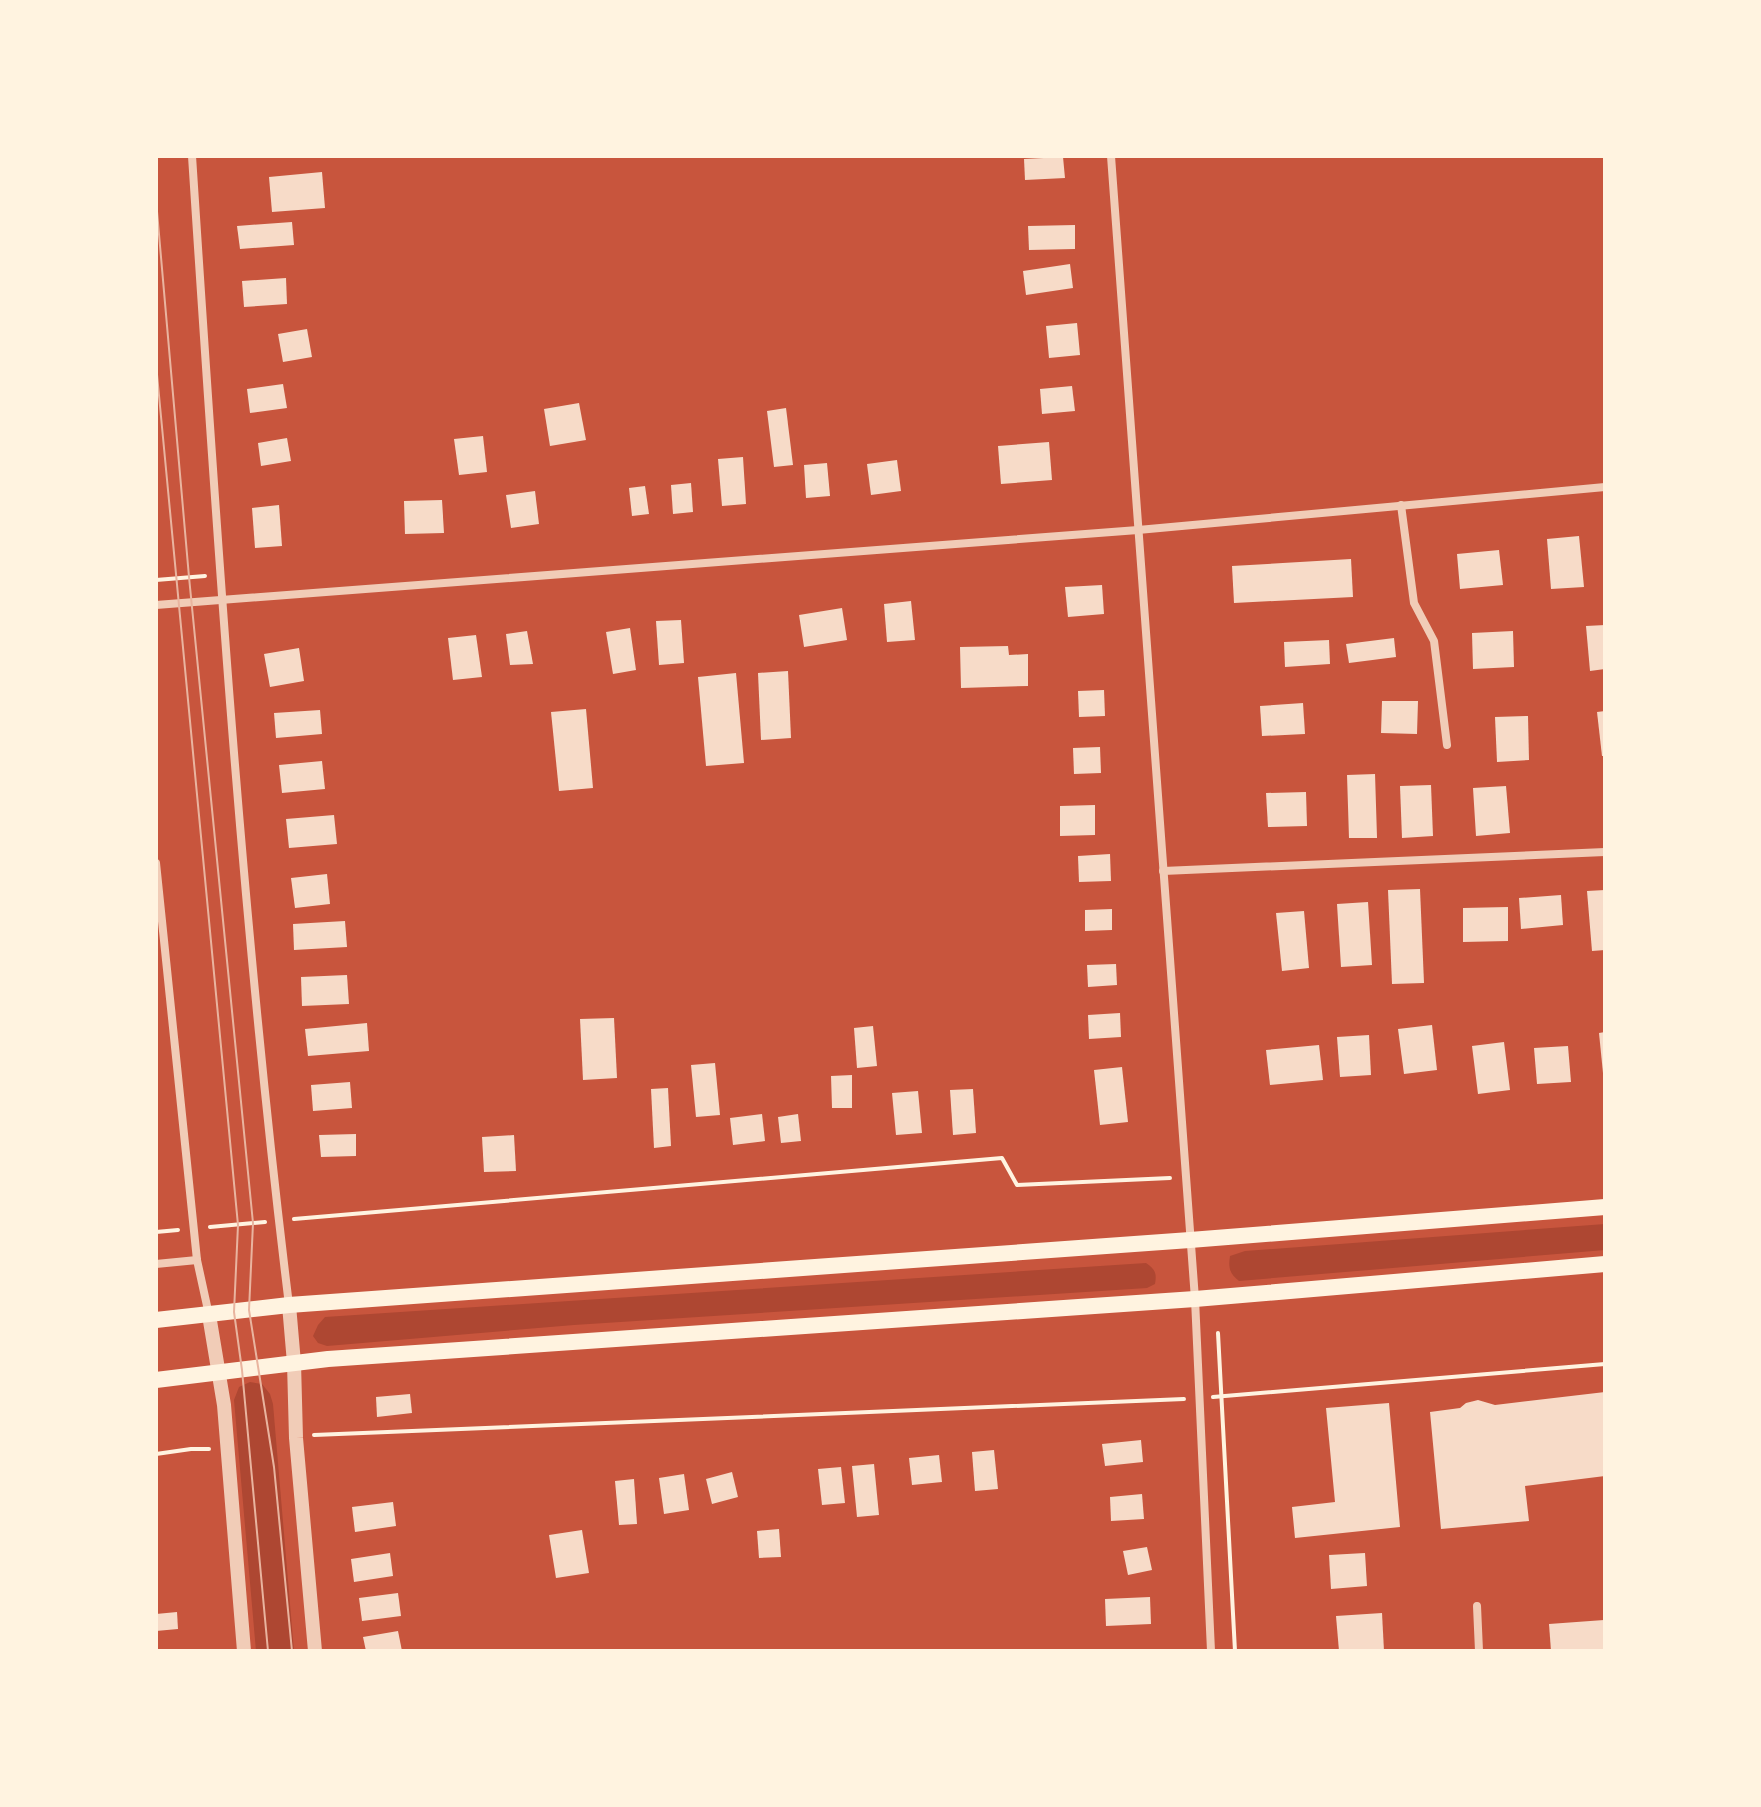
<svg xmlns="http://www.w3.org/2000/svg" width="1761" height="1807" font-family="'Exo 2',sans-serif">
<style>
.green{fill:#ae4732}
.building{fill:#f7dbc8}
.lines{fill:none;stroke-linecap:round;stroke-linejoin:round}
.path{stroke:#fff3e0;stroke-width:4}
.minor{stroke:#f1ccb7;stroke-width:8}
.tertiary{stroke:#f1ccb7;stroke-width:14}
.secondary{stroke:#fff3e0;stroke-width:16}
.tram{stroke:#e9b49f;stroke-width:2}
</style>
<rect width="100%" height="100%" fill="#c8553d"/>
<g class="green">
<path d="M1605,1224V1250L1239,1281C1230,1274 1228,1268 1230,1256L1245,1251Z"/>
<path d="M1146,1263C1155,1269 1157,1273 1155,1284L1147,1288L574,1325L327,1346L318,1343L313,1336L318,1325L325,1317Z"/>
<path d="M250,1382L262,1384L270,1394L273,1404L294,1651H256L234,1400L239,1387Z"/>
</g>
<g class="building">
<path d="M1063,157L1065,178L1025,180L1024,159Z"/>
<path d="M322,172L325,208L272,212L269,177Z"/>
<path d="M292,222L294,245L240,249L237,226Z"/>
<path d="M1075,225V249L1029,250L1028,226Z"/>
<path d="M1070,264L1073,288L1026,295L1023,271Z"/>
<path d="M286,278L287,304L244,307L242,281Z"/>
<path d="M1077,323L1080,355L1049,358L1046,326Z"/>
<path d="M307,329L312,357L283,362L278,334Z"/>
<path d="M283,384L287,408L250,413L247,389Z"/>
<path d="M1072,386L1075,411L1042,414L1040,389Z"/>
<path d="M579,403L586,440L550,446L544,409Z"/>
<path d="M786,408L793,465L774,467L767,411Z"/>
<path d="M483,436L487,472L459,475L454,439Z"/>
<path d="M287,438L291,461L261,466L258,443Z"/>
<path d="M1049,442L1052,480L1001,484L998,446Z"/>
<path d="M743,457L746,504L722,506L718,459Z"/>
<path d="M897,460L901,491L871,495L867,464Z"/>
<path d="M827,463L830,496L806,498L804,465Z"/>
<path d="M691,483L693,512L673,514L671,485Z"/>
<path d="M645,486L649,514L632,516L629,488Z"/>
<path d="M535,491L539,524L511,528L506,495Z"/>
<path d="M442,500L444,533L405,534L404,501Z"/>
<path d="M279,505L282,546L255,548L252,508Z"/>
<path d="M1579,536L1584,587L1551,589L1547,539Z"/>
<path d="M1499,550L1503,585L1460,589L1457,554Z"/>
<path d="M1351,559L1353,597L1234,603L1232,566Z"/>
<path d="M1102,585L1104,614L1068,617L1065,587Z"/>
<path d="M911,601L915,640L887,642L884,604Z"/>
<path d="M842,608L847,640L804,647L799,615Z"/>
<path d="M681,620L684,663L659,665L656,621Z"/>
<path d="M1605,625V669L1590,671L1586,626Z"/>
<path d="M630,628L636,670L613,674L606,632Z"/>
<path d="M527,631L533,664L510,665L506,634Z"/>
<path d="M1513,631L1514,667L1473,669L1472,633Z"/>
<path d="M476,635L482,677L453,680L448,638Z"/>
<path d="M1394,638L1396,657L1349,663L1346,644Z"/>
<path d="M1329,640L1330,664L1285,667L1284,642Z"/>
<path d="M1008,646L1009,655L1028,654V686L961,688L960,647Z"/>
<path d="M299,648L304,681L270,687L264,654Z"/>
<path d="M788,671L791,738L761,740L758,673Z"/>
<path d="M736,673L744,763L706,766L698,677Z"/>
<path d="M1104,690L1105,716L1079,717L1078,691Z"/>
<path d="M1382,701H1418L1417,734L1381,733Z"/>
<path d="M1303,703L1305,734L1262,736L1260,706Z"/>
<path d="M586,709L593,788L559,791L551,712Z"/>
<path d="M320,710L322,734L276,738L274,713Z"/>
<path d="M1605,711V756H1602L1597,712Z"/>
<path d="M1528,716L1529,760L1497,762L1495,717Z"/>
<path d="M1100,747L1101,773L1074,774L1073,748Z"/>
<path d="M322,761L325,789L282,793L279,765Z"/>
<path d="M1375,774L1377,838H1349L1347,775Z"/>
<path d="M1431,785L1433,836L1402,838L1400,786Z"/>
<path d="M1506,786L1510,833L1476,836L1473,788Z"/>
<path d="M1306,792L1307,826L1268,827L1266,793Z"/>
<path d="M1095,805V835L1060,836V806Z"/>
<path d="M334,815L337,844L289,848L286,819Z"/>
<path d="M1110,854L1111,881L1079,882L1078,856Z"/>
<path d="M327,874L330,904L295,908L291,878Z"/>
<path d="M1420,889L1424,983L1392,984L1388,890Z"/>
<path d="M1605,890V950L1592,951L1587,891Z"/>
<path d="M1561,895L1563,925L1521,929L1519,898Z"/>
<path d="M1368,902L1372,965L1341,967L1337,904Z"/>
<path d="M1508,907V941L1463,942V908Z"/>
<path d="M1112,909V930L1085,931V910Z"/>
<path d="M1304,911L1309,968L1282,971L1276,913Z"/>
<path d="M345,921L347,947L294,950L293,924Z"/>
<path d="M1116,964L1117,985L1088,987L1087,965Z"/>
<path d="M347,975L349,1004L302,1006L301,977Z"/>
<path d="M1120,1013L1121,1037L1089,1039L1088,1015Z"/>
<path d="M614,1018L617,1078L583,1080L580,1019Z"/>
<path d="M367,1023L369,1051L308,1056L305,1029Z"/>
<path d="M1432,1025L1437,1070L1404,1074L1398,1029Z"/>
<path d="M873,1026L877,1066L857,1068L854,1028Z"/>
<path d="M1605,1032V1073H1603L1599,1033Z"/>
<path d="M1369,1035L1371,1075L1340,1077L1337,1037Z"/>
<path d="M1504,1042L1510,1090L1478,1094L1472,1046Z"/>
<path d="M1319,1045L1323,1080L1270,1085L1266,1050Z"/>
<path d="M1568,1046L1571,1082L1537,1084L1534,1048Z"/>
<path d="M715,1063L720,1115L696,1117L691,1065Z"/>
<path d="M1122,1067L1128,1122L1100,1125L1094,1070Z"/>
<path d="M852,1075V1108H832L831,1076Z"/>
<path d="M350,1082L352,1108L313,1111L311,1085Z"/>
<path d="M668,1088L671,1146L654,1148L651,1089Z"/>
<path d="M973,1089L976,1133L953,1135L950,1090Z"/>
<path d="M918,1091L922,1133L896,1135L892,1093Z"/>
<path d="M762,1114L765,1141L733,1145L730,1118Z"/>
<path d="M798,1114L801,1141L781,1143L778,1117Z"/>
<path d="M356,1134V1156L321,1157L319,1135Z"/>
<path d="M514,1135L516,1171L484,1172L482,1137Z"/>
<path d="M1605,1392V1476L1525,1486L1529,1521L1441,1529L1430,1412L1460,1408L1466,1403L1478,1400L1495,1405Z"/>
<path d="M410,1394L412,1413L377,1417L376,1397Z"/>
<path d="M1389,1403L1400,1527L1295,1538L1292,1507L1335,1502L1326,1408Z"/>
<path d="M1141,1440L1143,1462L1105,1466L1102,1444Z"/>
<path d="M994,1450L998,1489L975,1491L972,1452Z"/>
<path d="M939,1455L942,1482L912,1485L909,1458Z"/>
<path d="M874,1464L879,1515L857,1517L852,1466Z"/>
<path d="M841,1467L845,1503L822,1505L818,1469Z"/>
<path d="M732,1472L738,1497L712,1504L706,1479Z"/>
<path d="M684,1474L689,1510L664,1514L659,1478Z"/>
<path d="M634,1479L637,1524L619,1525L615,1481Z"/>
<path d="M1142,1494L1144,1519L1111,1521L1110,1497Z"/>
<path d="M393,1502L396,1526L355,1532L352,1507Z"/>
<path d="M779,1529L781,1557L759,1558L757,1531Z"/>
<path d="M582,1530L589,1573L556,1578L549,1535Z"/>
<path d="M1147,1547L1152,1570L1128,1575L1123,1551Z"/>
<path d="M390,1553L393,1576L354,1582L351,1559Z"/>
<path d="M1365,1553L1367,1586L1331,1589L1329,1555Z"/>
<path d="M398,1593L401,1616L362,1621L359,1598Z"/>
<path d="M1150,1597L1151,1624L1106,1626L1105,1599Z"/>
<path d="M177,1612L178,1629L156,1631V1614Z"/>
<path d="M1382,1613L1384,1651H1339L1336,1616Z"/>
<path d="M1604,1620L1605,1651H1551L1549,1624Z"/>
<path d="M398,1631L402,1651H366L363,1637Z"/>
</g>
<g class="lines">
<g class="path">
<path d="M156,580L205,576"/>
<path d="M294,1219L1002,1158L1017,1185L1170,1178"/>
<path d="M210,1227L265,1222"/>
<path d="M156,1232L178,1230"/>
<path d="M1218,1333L1235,1651"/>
<path d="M1213,1397L1605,1364"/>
<path d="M314,1435L1184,1399"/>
<path d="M156,1454L191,1449H209"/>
</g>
<g class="minor">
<path d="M192,156C217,539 242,923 289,1305"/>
<path d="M1111,156L1195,1299L1211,1651"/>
<path d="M1401,505L1414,603L1434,641L1447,745"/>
<path d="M156,605L1138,530L1605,487"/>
<path d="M156,863L197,1260L209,1315"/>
<path d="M1163,871L1605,852"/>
<path d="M156,1264L197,1260"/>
<path d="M1477,1606L1479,1651"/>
</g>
<g class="tertiary">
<path d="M289,1305L294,1363L296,1438L315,1651"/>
<path d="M209,1315L224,1405L244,1651"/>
</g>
<g class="secondary">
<path d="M156,1320L289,1305L1190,1240L1605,1207"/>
<path d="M156,1380L328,1359L1195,1299L1605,1264"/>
</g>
<g class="tram">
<path d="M156,200L189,577L253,1223L249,1310L274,1467L292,1651"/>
<path d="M156,364L238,1225L234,1312L242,1370L268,1651"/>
</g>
</g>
<rect width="1761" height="1807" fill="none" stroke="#fff3e0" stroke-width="316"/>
</svg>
